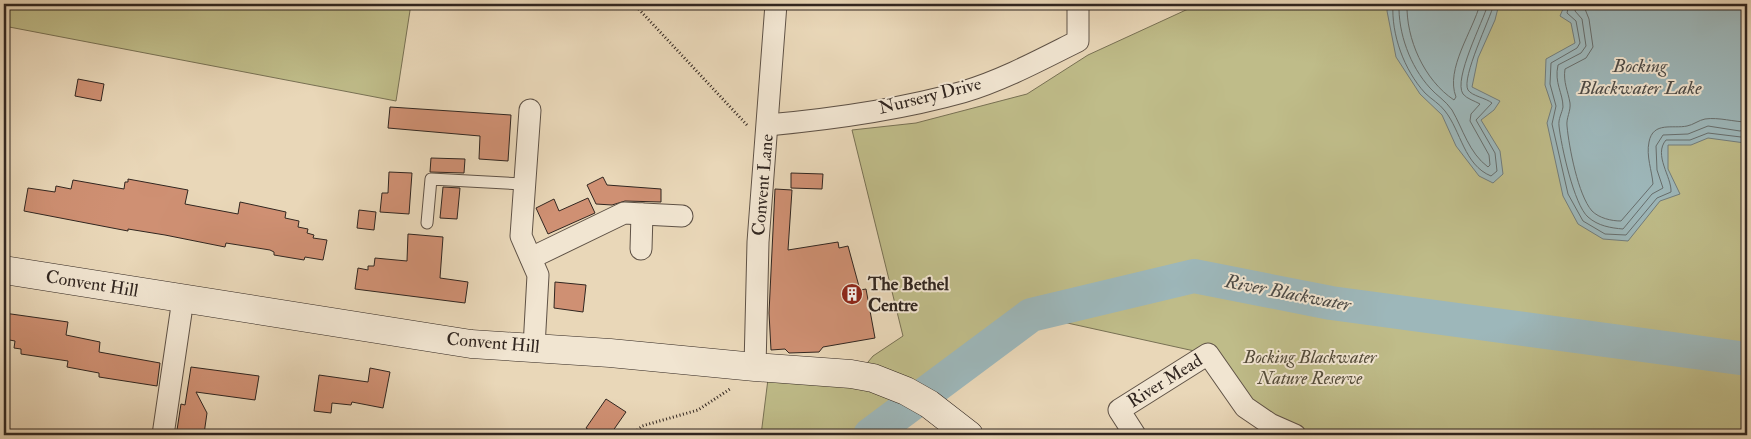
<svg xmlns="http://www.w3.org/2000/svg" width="1751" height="439" font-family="'IM FELL Double Pica',serif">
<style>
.green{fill:#bfbc89;stroke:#787154}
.water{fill:#9db7ba;stroke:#727d7c}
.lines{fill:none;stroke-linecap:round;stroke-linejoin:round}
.shore{stroke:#676e6d;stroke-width:1}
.river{stroke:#9db7ba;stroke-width:34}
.building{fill:#cf9073;stroke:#312620}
.lane-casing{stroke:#5f5246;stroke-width:13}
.street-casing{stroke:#5f5246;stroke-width:23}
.secondary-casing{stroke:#312620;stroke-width:29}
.path{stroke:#312620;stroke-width:3;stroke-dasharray:1 2.5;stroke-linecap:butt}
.lane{stroke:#f1e5d1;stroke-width:11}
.street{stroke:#f1e5d1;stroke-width:21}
.secondary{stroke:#f1e5d1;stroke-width:28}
.labels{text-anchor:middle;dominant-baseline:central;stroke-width:4;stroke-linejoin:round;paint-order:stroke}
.street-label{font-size:18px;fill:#312620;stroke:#f1e5d1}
.poi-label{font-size:18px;font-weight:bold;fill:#312620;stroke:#f1e5d1;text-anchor:start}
.park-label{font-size:18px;font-style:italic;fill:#544c3a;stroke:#f1e5d1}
.water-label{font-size:19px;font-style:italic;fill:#4c4a46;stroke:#f1e5d1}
</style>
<rect width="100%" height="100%" fill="#e9d7b8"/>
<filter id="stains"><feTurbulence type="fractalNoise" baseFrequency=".004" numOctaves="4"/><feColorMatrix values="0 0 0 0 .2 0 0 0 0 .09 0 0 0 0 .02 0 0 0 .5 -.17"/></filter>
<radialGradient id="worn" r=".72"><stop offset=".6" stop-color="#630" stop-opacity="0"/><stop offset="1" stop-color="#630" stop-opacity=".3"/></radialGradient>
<g class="green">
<path d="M4,4H411L396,101L4,26Z"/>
<path d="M1199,4H1747V435H1295L1270,424L1208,354L1031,315L870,435H761L768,379H854L873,356L903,336L852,130L916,123L1027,94L1088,55Z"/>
</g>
<g class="water">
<path d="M1388,4H1499L1495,20L1478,58L1472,87L1500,101L1494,110L1481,120L1500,151L1503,174L1493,183L1479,176L1456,146L1442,115L1420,94L1396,57L1387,11Z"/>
<path d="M1565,4H1747V120L1745,143L1708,138L1691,145H1668V169L1680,194L1660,201L1628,241L1603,239L1578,224L1563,196L1547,123L1552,106L1545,85L1546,59L1575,43L1571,23L1560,16Z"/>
</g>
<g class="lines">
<g class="shore">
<path d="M1393,4C1391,34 1404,70 1425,93C1431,99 1440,104 1445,111C1461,131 1464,165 1491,176L1497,171L1495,153L1476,120L1492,103C1486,98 1472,96 1468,90C1461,78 1490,19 1494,4"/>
<path d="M1399,4C1398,33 1410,66 1430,88C1436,95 1446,101 1452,110C1463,129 1469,153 1488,167L1490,165L1489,155L1470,121L1471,114L1480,104C1475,101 1467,99 1463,94C1453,79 1483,22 1488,4"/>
<path d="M1407,4C1406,39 1424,80 1454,100L1456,97C1445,69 1473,31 1480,4"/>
<path d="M1569,4L1567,13L1576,21L1580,43L1577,48L1551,63L1550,84L1556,106L1552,124L1568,194L1583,221L1605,234L1626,235L1657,198L1671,192C1672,177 1653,155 1666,140H1690L1708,133L1741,137L1747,136"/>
<path d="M1576,4L1575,11L1582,19L1586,46L1581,53L1558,65C1554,83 1563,93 1563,107C1562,113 1558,119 1559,126C1561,145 1574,205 1588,217C1598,226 1611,228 1623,229L1652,194L1663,188L1657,170L1656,146L1663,135L1688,134L1708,126L1740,131L1747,129"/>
<path d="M1583,4L1589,19L1593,47L1586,58L1565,69C1563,82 1568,91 1570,103C1571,111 1566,118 1567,126C1569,147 1578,195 1592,211C1599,218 1611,221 1621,221L1653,184C1652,171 1646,156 1649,142C1653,121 1673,129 1687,126C1693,125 1699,120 1705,119C1719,117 1734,122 1747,122"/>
</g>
<path class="river" d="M870,435L1031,315L1194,276L1331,303L1747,359"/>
</g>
<g class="building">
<path d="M78,79L104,84L101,101L75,96Z"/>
<path d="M390,107L511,115L508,161L479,159L480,136L388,128Z"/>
<path d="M431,158L465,159L464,173L430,172Z"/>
<path d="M389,172L412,173L409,214L380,212L382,193H388Z"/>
<path d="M791,173L823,174L822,189L791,188Z"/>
<path d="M603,177L607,185L661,189V202L625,201L612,205L596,204L587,185Z"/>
<path d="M128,179L188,190L185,204L238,214L240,202L286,212L285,218L299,221L298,227L308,229L307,233L314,235L313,238L327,240L323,260L305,257L304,260L274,255V252L270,250L226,243L225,247L165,235L128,229V231L24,211L28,188L55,192L56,186L71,189L73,180L124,189L125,182H128Z"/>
<path d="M443,187L460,188L457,219L440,218Z"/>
<path d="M775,189L792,190L788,250L838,242L839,248L848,246L860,290L866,289L875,338L823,347L819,352L789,353L785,349L771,350L769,313Z"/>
<path d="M588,198L595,213L548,234L536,208L554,199L559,211Z"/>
<path d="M359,210L376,212L374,230L357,228Z"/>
<path d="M408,234L443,237L440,278L468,282L465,303L355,289L358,268L368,270V266H374L375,258L407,261Z"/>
<path d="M555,282L586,285L583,312L554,308Z"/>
<path d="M4,313L68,322L66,335L100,342L99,352L160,363L157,386L99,377V373L67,367L68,361L21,354V349L14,348L15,341L4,339Z"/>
<path d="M191,367L259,376L255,400L196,392L207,413L204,434L177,430L181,404L185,405Z"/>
<path d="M370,368L390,372L383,408L352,402L351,405L332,403L331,413L314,411L319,375L368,382Z"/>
<path d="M606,399L626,412L610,435H597L586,428Z"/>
</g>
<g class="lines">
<g class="lane-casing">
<path id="lane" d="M427,223L431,179L524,184"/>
</g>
<g class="street-casing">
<g id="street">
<path d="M530,110L521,236L538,275L534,347"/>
<path d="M768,125C833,119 899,110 963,92C1003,80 1040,60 1078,41V4"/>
<path d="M641,249L642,214"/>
<path d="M531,258L624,213L682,216"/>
<path d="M755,367L758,242L776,4"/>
<path d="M163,435L183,299"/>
<path d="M1135,435L1119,410L1208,354L1245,407L1270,424L1295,435"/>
</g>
</g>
<g class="secondary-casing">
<path id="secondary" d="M4,270L471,344L610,353L755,367L851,374L873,378L906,391L929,404L969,435"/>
</g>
<g class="path">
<path d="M634,4L747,125"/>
<path d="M632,435L642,426L698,410L730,389"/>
</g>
<use href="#lane" class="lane"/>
<use href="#street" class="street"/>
<use href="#secondary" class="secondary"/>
</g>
<defs>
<g id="building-disc" transform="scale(1.125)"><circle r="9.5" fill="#8f2418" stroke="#f1e5d1"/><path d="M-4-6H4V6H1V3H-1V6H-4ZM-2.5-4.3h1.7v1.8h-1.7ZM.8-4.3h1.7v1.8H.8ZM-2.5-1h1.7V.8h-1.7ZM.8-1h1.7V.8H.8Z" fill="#fff"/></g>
</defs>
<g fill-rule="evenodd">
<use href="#building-disc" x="852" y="294"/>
</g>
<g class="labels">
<g class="street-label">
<text transform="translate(930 96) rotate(-14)">Nursery Drive</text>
<text transform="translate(763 185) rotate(-85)">Convent Lane</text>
<text transform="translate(92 284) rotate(9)">Convent Hill</text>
<text transform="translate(493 343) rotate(5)">Convent Hill</text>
<text transform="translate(1165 381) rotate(-32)">River Mead</text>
</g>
<g class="poi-label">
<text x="868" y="284">The Bethel<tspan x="868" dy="21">Centre</tspan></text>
</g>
<g class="park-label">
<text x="1310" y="357">Bocking Blackwater<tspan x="1310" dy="21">Nature Reserve</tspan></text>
</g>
<g class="water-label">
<text x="1640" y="66">Bocking<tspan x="1640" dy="22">Blackwater Lake</tspan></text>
<text transform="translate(1288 293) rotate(11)">River Blackwater</text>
</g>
</g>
<rect width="1751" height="439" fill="none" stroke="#e9d7b8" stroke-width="20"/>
<rect x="5" y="5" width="1741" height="429" fill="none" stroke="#312620" stroke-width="2.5"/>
<rect x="10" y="10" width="1731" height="419" fill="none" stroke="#312620"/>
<rect width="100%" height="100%" filter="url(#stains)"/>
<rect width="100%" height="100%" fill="url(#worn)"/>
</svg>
